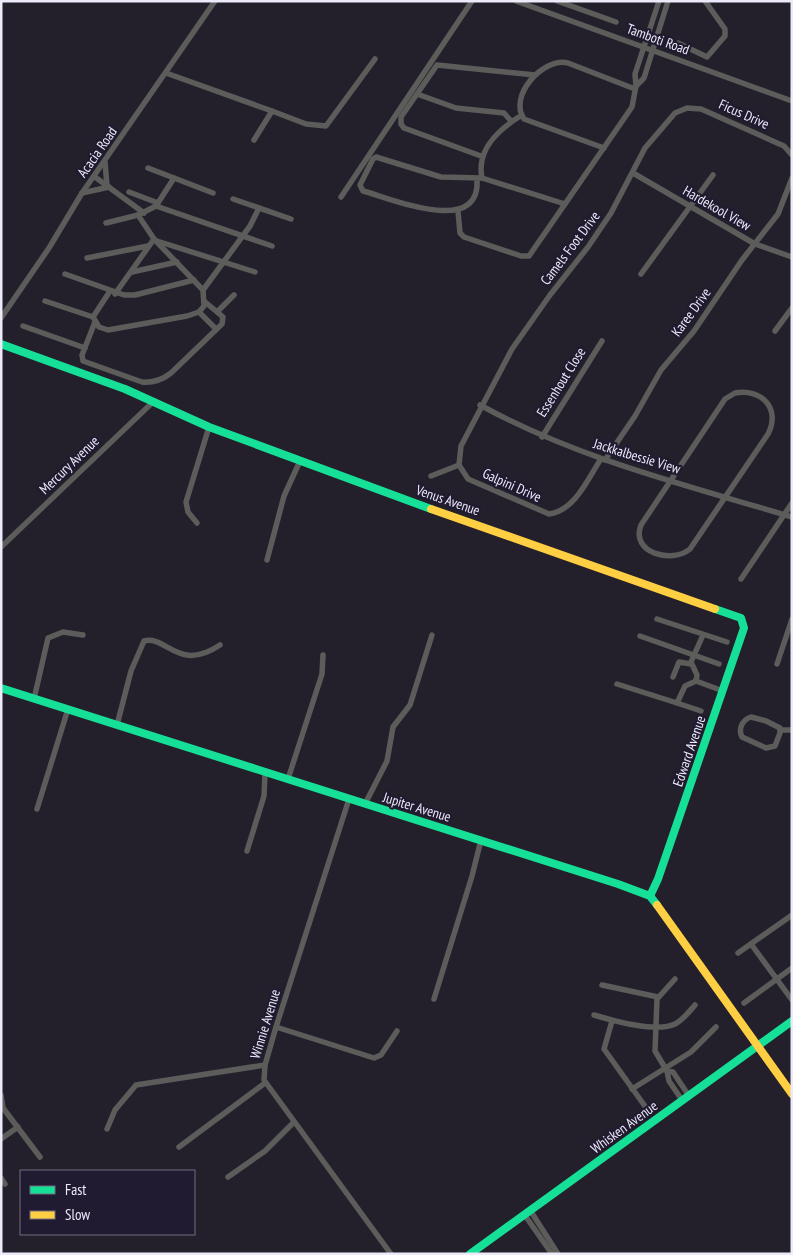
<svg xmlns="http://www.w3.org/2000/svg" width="793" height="1255" font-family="'PT Sans Narrow',sans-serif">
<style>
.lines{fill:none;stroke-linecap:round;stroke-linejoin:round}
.street{stroke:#5c5c5b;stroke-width:5.5}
.fast{stroke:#16e098;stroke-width:8}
.slow{stroke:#ffcf43;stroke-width:8}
.labels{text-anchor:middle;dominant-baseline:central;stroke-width:4.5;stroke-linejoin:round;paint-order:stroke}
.street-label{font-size:14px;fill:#edeaf9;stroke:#201b30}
</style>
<rect width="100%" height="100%" fill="#23202b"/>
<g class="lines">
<g class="street">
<path d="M516,1L792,101"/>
<path d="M557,1L616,22"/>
<path d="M678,43L707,57L725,36V29L705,1"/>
<path d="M166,73L272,111L254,140"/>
<path d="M636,86L644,78L668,1"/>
<path d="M417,94L456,108L504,113L511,121"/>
<path d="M272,111L306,124L326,126L375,59"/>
<path d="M522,115C499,129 476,149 482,178L565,204"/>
<path d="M604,148L524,119C508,96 543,57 568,63L635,89"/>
<path d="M481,156L404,128L401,124V117L437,65L535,75"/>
<path d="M105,162L107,186"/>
<path d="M148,168L213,193"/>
<path d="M633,173L755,244L792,257"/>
<path d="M95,177L144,213"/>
<path d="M477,179C481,237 393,199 363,191L360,185L373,159L376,157L441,177L482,178"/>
<path d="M129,192L158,203"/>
<path d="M82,193L109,187"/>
<path d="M341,197L472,1"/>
<path d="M233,199L291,219"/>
<path d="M156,206L272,246"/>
<path d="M458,211L460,233L464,237L521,256H529L632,107L636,86L635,74L659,1"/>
<path d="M138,215L154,239L203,290"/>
<path d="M106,223L138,215L156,206L174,178"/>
<path d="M157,241L255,272"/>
<path d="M87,258L148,246"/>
<path d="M132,272L177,262"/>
<path d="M65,274L124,295H135L194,280"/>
<path d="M641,274L713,175"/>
<path d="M115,294L154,239"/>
<path d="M45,301L93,317L99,327L108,330L187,316L199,312L204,306L203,290L250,226L259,208"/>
<path d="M218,311L234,295"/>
<path d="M199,312L216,329"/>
<path d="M93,317L110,291"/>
<path d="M1,318L49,248L82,193L215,1"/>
<path d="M95,322L82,355L83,361L142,382C153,383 162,380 171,373L222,324L223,317L204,301"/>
<path d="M23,326L85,348"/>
<path d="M775,331L792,308"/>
<path d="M735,393C762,388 781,409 768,434L690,549C672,564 630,553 641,525L725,399Z"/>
<path d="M480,405C578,459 686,485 792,517"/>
<path d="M542,437L602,341"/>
<path d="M601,459C588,478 575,511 549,514L468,479L459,465L461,446L512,349L550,295L588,247L611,213L645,148L675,113L687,108L701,109L784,146L792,155"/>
<path d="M605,460L635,416L661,370L694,331L742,260L778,214L792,178"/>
<path d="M431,476L459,465"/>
<path d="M197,523L188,512L186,502L209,427"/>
<path d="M1,547L154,401"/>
<path d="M267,560L284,496L300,461"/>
<path d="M741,579L792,503"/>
<path d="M657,619L727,642"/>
<path d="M703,635L691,662L697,675L696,681L723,691"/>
<path d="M640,636L719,664"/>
<path d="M777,664L792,619"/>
<path d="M673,677L679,662L691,664"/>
<path d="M696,681L685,686L677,703L701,711"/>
<path d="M617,684L677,703"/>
<path d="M34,699L48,638L63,632L83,635"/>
<path d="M751,717L766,721L780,728V733L775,746L766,748L742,737C738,729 742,720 751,717Z"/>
<path d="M117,725L131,671L144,641C167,635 178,673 220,645"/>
<path d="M780,730H792"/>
<path d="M288,779L322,674L323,655"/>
<path d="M349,799L276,1027L265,1065L264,1080L391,1254"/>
<path d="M365,804L387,761L393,727L410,705L432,635"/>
<path d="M37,809L68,709"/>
<path d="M247,851L264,796L265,773"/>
<path d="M751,944L792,1000"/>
<path d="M738,953L792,915"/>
<path d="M675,979L657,999L655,1051L667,1071L673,1072L689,1096"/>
<path d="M602,985L658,997"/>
<path d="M434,999L472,876L481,840"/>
<path d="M744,1003L792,968"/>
<path d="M594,1015C614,1021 656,1033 675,1024C683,1020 689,1012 695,1005"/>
<path d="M612,1021L604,1049L647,1109"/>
<path d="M276,1027L374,1058L381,1055L397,1031"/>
<path d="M667,1071L669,1081L682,1100"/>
<path d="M632,1089L691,1052L716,1027"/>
<path d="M1,1095L3,1108L40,1157"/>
<path d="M107,1129L115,1110L136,1085L265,1065"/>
<path d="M1,1139L18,1127"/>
<path d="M179,1147L265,1083"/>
<path d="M228,1177L265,1151L294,1122"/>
<path d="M1,1178L5,1184"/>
<path d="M530,1210L558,1254"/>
<path d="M524,1214L552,1254"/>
</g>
<g class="fast">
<path d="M1,344L125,389L209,427L431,509"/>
<path d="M1,688L618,884L650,896L657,905"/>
<path d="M650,896L658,879L744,628L741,618L715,609"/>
<path d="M470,1254L792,1021"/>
</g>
<g class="slow">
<path d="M431,509L715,609"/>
<path d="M657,905L792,1094"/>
</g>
</g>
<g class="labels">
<g class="street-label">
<text transform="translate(658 39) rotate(20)">Tamboti Road</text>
<text transform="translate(744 114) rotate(24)">Ficus Drive</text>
<text transform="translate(97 152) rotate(-55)">Acacia Road</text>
<text transform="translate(717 208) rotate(30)">Hardekool View</text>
<text transform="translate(570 248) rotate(-53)">Camels Foot Drive</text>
<text transform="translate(691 312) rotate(-54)">Karee Drive</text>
<text transform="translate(561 382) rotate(-58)">Essenhout Close</text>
<text transform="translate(637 456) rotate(17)">Jackkalbessie View</text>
<text transform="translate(69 465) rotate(-44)">Mercury Avenue</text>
<text transform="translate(512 485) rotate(24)">Galpini Drive</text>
<text transform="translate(448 500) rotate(19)">Venus Avenue</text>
<text transform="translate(689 751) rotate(-71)">Edward Avenue</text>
<text transform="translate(417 807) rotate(17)">Jupiter Avenue</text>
<text transform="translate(265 1024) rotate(-73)">Winnie Avenue</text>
<text transform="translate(624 1127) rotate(-36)">Whisken Avenue</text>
</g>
</g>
<rect width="793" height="1255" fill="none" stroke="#edeaf9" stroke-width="5"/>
<rect x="20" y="1170" width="175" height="65" fill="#201b30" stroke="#726e80"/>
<rect x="30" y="1186" width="25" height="8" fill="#16e098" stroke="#726e80"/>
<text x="65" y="1195" font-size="15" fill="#edeaf9">Fast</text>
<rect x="30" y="1211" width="25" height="8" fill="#ffcf43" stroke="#726e80"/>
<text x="65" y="1220" font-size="15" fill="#edeaf9">Slow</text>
</svg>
